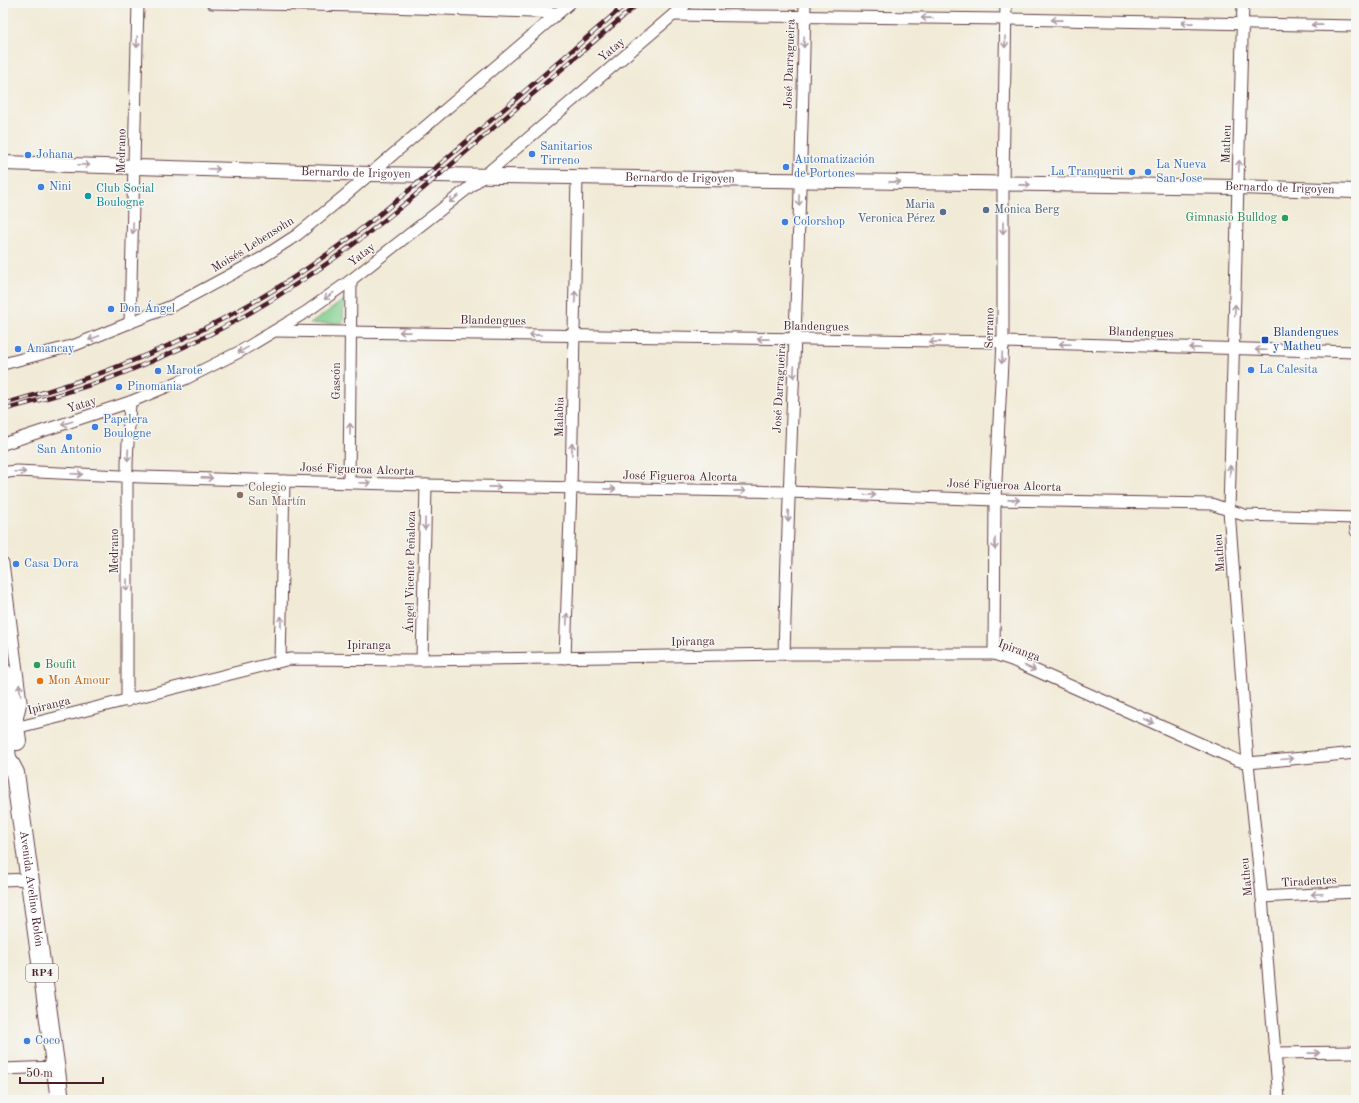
<svg xmlns="http://www.w3.org/2000/svg" width="1359" height="1103" font-family="'Old Standard TT',serif">
<style>
.green{fill:#81d090;stroke:#66785e}
.lines{fill:none;stroke-linecap:round;stroke-linejoin:round}
.minor-casing{stroke:#633d45;stroke-width:13}
.tertiary-casing{stroke:#633d45;stroke-width:16}
.primary-casing{stroke:#633d45;stroke-width:20}
.minor{stroke:#fff;stroke-width:11}
.tertiary{stroke:#fff;stroke-width:14}
.primary{stroke:#fff;stroke-width:18}
.rail-casing{stroke:#4a1f2b;stroke-width:4.5}
.rail{stroke:#f6f6f2;stroke-width:3;stroke-dasharray:9;stroke-linecap:butt}
.oneway{stroke:#ae9aa0}
.shop-dot{fill:#3f7fe0;stroke:#f6f6f2;stroke-width:1.5}
.culture-dot{fill:#0f9aa8;stroke:#f6f6f2;stroke-width:1.5}
.service-dot{fill:#5c6f8a;stroke:#f6f6f2;stroke-width:1.5}
.leisure-dot{fill:#2e9e5b;stroke:#f6f6f2;stroke-width:1.5}
.transit-dot{fill:#1a4fb4;stroke:#f6f6f2;stroke-width:1.5}
.education-dot{fill:#8d6e63;stroke:#f6f6f2;stroke-width:1.5}
.food-dot{fill:#e8710a;stroke:#f6f6f2;stroke-width:1.5}
.labels{text-anchor:middle;dominant-baseline:central;stroke-width:3;stroke-linejoin:round;paint-order:stroke}
.shield{fill:#f6f6f2;stroke:#7e6067;stroke-width:1}
.shield-label{font-size:11px;font-weight:bold;fill:#4a1f2b}
.street-label{font-size:12px;fill:#4a1f2b;stroke:#f6f6f2}
.shop-label{font-size:12px;fill:#366cbe;stroke:#f6f6f2;text-anchor:start}
.culture-label{font-size:12px;fill:#0d838f;stroke:#f6f6f2;text-anchor:start}
.service-label{font-size:12px;fill:#4e5e75;stroke:#f6f6f2;text-anchor:end}
.leisure-label{font-size:12px;fill:#27864d;stroke:#f6f6f2;text-anchor:end}
.transit-label{font-size:12px;fill:#164399;stroke:#f6f6f2;text-anchor:start}
.education-label{font-size:12px;fill:#785e54;stroke:#f6f6f2;text-anchor:start}
.food-label{font-size:12px;fill:#c56008;stroke:#f6f6f2;text-anchor:start}
</style>
<rect width="100%" height="100%" fill="#f6f6f2"/>
<filter id="ink" filterUnits="userSpaceOnUse"><feTurbulence type="fractalNoise" baseFrequency=".025" numOctaves="2"/><feDisplacementMap in="SourceGraphic" scale="8" xChannelSelector="R" yChannelSelector="G"/><feConvolveMatrix kernelMatrix="1 2 1 2 8 2 1 2 1" color-interpolation-filters="sRGB"/></filter>
<filter id="wash" filterUnits="userSpaceOnUse"><feTurbulence type="fractalNoise" baseFrequency=".012" numOctaves="4" result="noise"/><feDisplacementMap in="SourceGraphic" scale="16" xChannelSelector="R" yChannelSelector="G"/><feGaussianBlur stdDeviation="0.9" result="paint"/><feColorMatrix in="noise" values="0 0 0 0 0 0 0 0 0 0 0 0 0 0 0 0 0 1.4 0 .05"/><feComposite in="paint" operator="in"/></filter>
<g filter="url(#wash)">
<rect width="100%" height="100%" fill="#f1ead6"/>
<path class="green" d="M344,300L343,323L310,324Z"/>
</g>
<g filter="url(#ink)">
<g class="lines">
<g class="minor-casing">
<g id="minor">
<path d="M212,3L359,6L558,13"/>
<path d="M1243,3L1229,510L1248,763L1262,897L1279,1100"/>
<path d="M673,15L1006,19L1356,26"/>
<path d="M130,323L138,3"/>
<path d="M276,331L1003,342L1356,352"/>
<path d="M3,364L75,345L102,334L174,305L260,259L297,235L342,198L570,3"/>
<path d="M3,444L130,402L185,379L241,351L306,312L351,280L485,175L687,3"/>
<path d="M3,474L8,472L17,471L142,477L426,485L789,492L995,500L1211,504L1244,515L1356,518"/>
<path d="M349,482L351,280"/>
<path d="M1355,518L1356,531"/>
<path d="M3,563L21,702L15,728L290,659L422,660L784,654H994L1012,660L1237,760L1248,763L1356,753"/>
<path d="M784,654C790,437 801,220 805,3"/>
<path d="M994,654L995,500L1003,342V184L1006,3"/>
<path d="M565,658L571,488L577,176"/>
<path d="M422,660L426,485"/>
<path d="M280,661L284,481"/>
<path d="M127,701V463L130,402"/>
<path d="M3,880L30,879"/>
<path d="M1262,897L1356,892"/>
<path d="M1275,1053L1356,1052"/>
<path d="M3,1069L55,1067"/>
</g>
</g>
<g class="tertiary-casing">
<g id="tertiary">
<path id="s1" d="M3,163L371,174L1238,187L1356,191"/>
</g>
</g>
<g class="primary-casing">
<g id="primary">
<path d="M3,672L9,683L17,741"/>
<path id="s2" d="M3,724L7,758L15,773L60,1100"/>
</g>
</g>
<use href="#minor" class="minor"/>
<use href="#tertiary" class="tertiary"/>
<use href="#primary" class="primary"/>
<g class="rail-casing">
<g id="rail">
<path d="M3,404C92,380 178,346 257,300C333,256 401,198 467,141C520,95 574,49 627,3"/>
<path d="M3,410C36,401 70,392 102,381C170,356 242,321 301,281C372,235 436,178 499,123C545,83 592,43 639,3"/>
</g>
</g>
<use href="#rail" class="rail"/>
</g>
<defs><path id="oneway-shaft" d="M-6 0H5M1.5-3L5.5 0L1.5 3" fill="none" stroke-width="1.6" stroke-linecap="round" stroke-linejoin="round"/></defs>
<g class="oneway">
<use href="#oneway-shaft" transform="translate(927 18) rotate(-179)"/>
<use href="#oneway-shaft" transform="translate(1057 20) rotate(-179)"/>
<use href="#oneway-shaft" transform="translate(1187 23) rotate(-179)"/>
<use href="#oneway-shaft" transform="translate(1317 25) rotate(-179)"/>
<use href="#oneway-shaft" transform="translate(137 42) rotate(91)"/>
<use href="#oneway-shaft" transform="translate(804 42) rotate(92)"/>
<use href="#oneway-shaft" transform="translate(1005 42) rotate(91)"/>
<use href="#oneway-shaft" transform="translate(84 165) rotate(2)"/>
<use href="#oneway-shaft" transform="translate(1239 166) rotate(-88)"/>
<use href="#oneway-shaft" transform="translate(214 169) rotate(2)"/>
<use href="#oneway-shaft" transform="translate(895 182) rotate(1)"/>
<use href="#oneway-shaft" transform="translate(1025 185) rotate(1)"/>
<use href="#oneway-shaft" transform="translate(454 199) rotate(142)"/>
<use href="#oneway-shaft" transform="translate(799 200) rotate(92)"/>
<use href="#oneway-shaft" transform="translate(133 228) rotate(92)"/>
<use href="#oneway-shaft" transform="translate(1003 228) rotate(90)"/>
<use href="#oneway-shaft" transform="translate(329 296) rotate(144)"/>
<use href="#oneway-shaft" transform="translate(575 297) rotate(-89)"/>
<use href="#oneway-shaft" transform="translate(1235 310) rotate(-88)"/>
<use href="#oneway-shaft" transform="translate(405 332) rotate(-179)"/>
<use href="#oneway-shaft" transform="translate(535 335) rotate(-179)"/>
<use href="#oneway-shaft" transform="translate(94 338) rotate(159)"/>
<use href="#oneway-shaft" transform="translate(763 339) rotate(-179)"/>
<use href="#oneway-shaft" transform="translate(935 342) rotate(-179)"/>
<use href="#oneway-shaft" transform="translate(1065 344) rotate(-178)"/>
<use href="#oneway-shaft" transform="translate(1195 348) rotate(-178)"/>
<use href="#oneway-shaft" transform="translate(243 350) rotate(151)"/>
<use href="#oneway-shaft" transform="translate(1261 350) rotate(-178)"/>
<use href="#oneway-shaft" transform="translate(1002 358) rotate(93)"/>
<use href="#oneway-shaft" transform="translate(794 372) rotate(93)"/>
<use href="#oneway-shaft" transform="translate(67 423) rotate(162)"/>
<use href="#oneway-shaft" transform="translate(350 429) rotate(-90)"/>
<use href="#oneway-shaft" transform="translate(572 449) rotate(-89)"/>
<use href="#oneway-shaft" transform="translate(128 455) rotate(93)"/>
<use href="#oneway-shaft" transform="translate(1230 471) rotate(-88)"/>
<use href="#oneway-shaft" transform="translate(20 472) rotate(2)"/>
<use href="#oneway-shaft" transform="translate(77 474) rotate(2)"/>
<use href="#oneway-shaft" transform="translate(207 478) rotate(2)"/>
<use href="#oneway-shaft" transform="translate(365 483) rotate(2)"/>
<use href="#oneway-shaft" transform="translate(495 487) rotate(1)"/>
<use href="#oneway-shaft" transform="translate(610 489) rotate(1)"/>
<use href="#oneway-shaft" transform="translate(740 491) rotate(1)"/>
<use href="#oneway-shaft" transform="translate(870 495) rotate(2)"/>
<use href="#oneway-shaft" transform="translate(1014 500) rotate(1)"/>
<use href="#oneway-shaft" transform="translate(788 516) rotate(92)"/>
<use href="#oneway-shaft" transform="translate(425 524) rotate(91)"/>
<use href="#oneway-shaft" transform="translate(995 544) rotate(91)"/>
<use href="#oneway-shaft" transform="translate(127 585) rotate(90)"/>
<use href="#oneway-shaft" transform="translate(567 619) rotate(-88)"/>
<use href="#oneway-shaft" transform="translate(281 622) rotate(-89)"/>
<use href="#oneway-shaft" transform="translate(1030 668) rotate(24)"/>
<use href="#oneway-shaft" transform="translate(20 690) rotate(-97)"/>
<use href="#oneway-shaft" transform="translate(1149 721) rotate(24)"/>
<use href="#oneway-shaft" transform="translate(1287 759) rotate(-5)"/>
<use href="#oneway-shaft" transform="translate(1317 894) rotate(177)"/>
<use href="#oneway-shaft" transform="translate(1314 1053) rotate(-1)"/>
</g>
</g>
<g class="shop-dot">
<circle cx="532" cy="154" r="4"/>
<circle cx="28" cy="155" r="4"/>
<circle cx="786" cy="167" r="4"/>
<circle cx="1132" cy="172" r="4"/>
<circle cx="1148" cy="172" r="4"/>
<circle cx="41" cy="187" r="4"/>
<circle cx="785" cy="222" r="4"/>
<circle cx="111" cy="309" r="4"/>
<circle cx="18" cy="349" r="4"/>
<circle cx="1251" cy="370" r="4"/>
<circle cx="158" cy="371" r="4"/>
<circle cx="119" cy="387" r="4"/>
<circle cx="95" cy="427" r="4"/>
<circle cx="69" cy="437" r="4"/>
<circle cx="16" cy="564" r="4"/>
<circle cx="27" cy="1041" r="4"/>
</g>
<circle class="culture-dot" cx="88" cy="196" r="4"/>
<g class="service-dot">
<circle cx="986" cy="210" r="4"/>
<circle cx="943" cy="212" r="4"/>
</g>
<g class="leisure-dot">
<circle cx="1285" cy="218" r="4"/>
<circle cx="37" cy="665" r="4"/>
</g>
<rect class="transit-dot" x="1261" y="336" width="8" height="8" rx="2"/>
<circle class="education-dot" cx="240" cy="495" r="4"/>
<circle class="food-dot" cx="40" cy="681" r="4"/>
<g class="labels">
<rect class="shield" x="26" y="964" width="32" height="18" rx="3"/>
<g class="shield-label">
<text x="42" y="973">RP4</text>
</g>
<g class="street-label">
<text transform="translate(612 50) rotate(-40)">Yatay</text>
<text transform="translate(790 64) rotate(-88)">José Darragueira</text>
<text transform="translate(1227 144) rotate(-88)">Matheu</text>
<text transform="translate(122 151) rotate(-89)">Medrano</text>
<text stroke="none"><textPath href="#s1" startOffset="353">Bernardo de Irigoyen</textPath></text>
<text stroke="none"><textPath href="#s1" startOffset="677">Bernardo de Irigoyen</textPath></text>
<text stroke="none"><textPath href="#s1" startOffset="1277">Bernardo de Irigoyen</textPath></text>
<text transform="translate(253 245) rotate(-32)">Moisés Lebensohn</text>
<text transform="translate(362 255) rotate(-38)">Yatay</text>
<text transform="translate(493 321) rotate(1)">Blandengues</text>
<text transform="translate(816 327) rotate(1)">Blandengues</text>
<text transform="translate(990 328) rotate(-89)">Serrano</text>
<text transform="translate(1141 333) rotate(2)">Blandengues</text>
<text transform="translate(337 381) rotate(-90)">Gascón</text>
<text transform="translate(780 388) rotate(-87)">José Darragueira</text>
<text transform="translate(82 405) rotate(-18)">Yatay</text>
<text transform="translate(560 417) rotate(-89)">Malabia</text>
<text transform="translate(357 470) rotate(2)">José Figueroa Alcorta</text>
<text transform="translate(680 477) rotate(1)">José Figueroa Alcorta</text>
<text transform="translate(1004 486) rotate(2)">José Figueroa Alcorta</text>
<text transform="translate(115 551) rotate(-90)">Medrano</text>
<text transform="translate(1220 553) rotate(-94)">Matheu</text>
<text transform="translate(411 572) rotate(-89)">Ángel Vicente Peñaloza</text>
<text transform="translate(693 642) rotate(-1)">Ipiranga</text>
<text x="369" y="646">Ipiranga</text>
<text transform="translate(1019 651) rotate(20)">Ipiranga</text>
<text transform="translate(49 706) rotate(-14)">Ipiranga</text>
<text transform="translate(1247 877) rotate(-96)">Matheu</text>
<text transform="translate(1309 882) rotate(-3)">Tiradentes</text>
<text stroke="none"><textPath href="#s2" startOffset="168">Avenida Avelino Rolón</textPath></text>
</g>
<g class="shop-label">
<text x="540" y="147">Sanitarios<tspan x="540" dy="14">Tirreno</tspan></text>
<text x="36" y="155">Johana</text>
<text x="794" y="160">Automatización<tspan x="794" dy="14">de Portones</tspan></text>
<text x="1156" y="165">La Nueva<tspan x="1156" dy="14">San Jose</tspan></text>
<text x="1124" y="172" text-anchor="end">La Tranquerit</text>
<text x="49" y="187">Nini</text>
<text x="793" y="222">Colorshop</text>
<text x="119" y="309">Don Ángel</text>
<text x="26" y="349">Amancay</text>
<text x="1259" y="370">La Calesita</text>
<text x="166" y="371">Marote</text>
<text x="127" y="387">Pinomania</text>
<text x="103" y="420">Papelera<tspan x="103" dy="14">Boulogne</tspan></text>
<text x="69" y="450" text-anchor="middle">San Antonio</text>
<text x="24" y="564">Casa Dora</text>
<text x="35" y="1041">Coco</text>
</g>
<g class="culture-label">
<text x="96" y="189">Club Social<tspan x="96" dy="14">Boulogne</tspan></text>
</g>
<g class="service-label">
<text x="935" y="205">Maria<tspan x="935" dy="14">Veronica Pérez</tspan></text>
<text x="994" y="210" text-anchor="start">Monica Berg</text>
</g>
<g class="leisure-label">
<text x="1277" y="218">Gimnasio Bulldog</text>
<text x="45" y="665" text-anchor="start">Boufit</text>
</g>
<g class="transit-label">
<text x="1273" y="333">Blandengues<tspan x="1273" dy="14">y Matheu</tspan></text>
</g>
<g class="education-label">
<text x="248" y="488">Colegio<tspan x="248" dy="14">San Martín</tspan></text>
</g>
<g class="food-label">
<text x="48" y="681">Mon Amour</text>
</g>
</g>
<rect width="1359" height="1103" fill="none" stroke="#f6f6f2" stroke-width="16"/>
<path d="M20 1077v6h83v-6" fill="none" stroke="#4a1f2b" stroke-width="2"/>
<text x="26" y="1077" font-size="12" fill="#4a1f2b" stroke="#f6f6f2" stroke-width="3" paint-order="stroke">50 m</text>
</svg>
